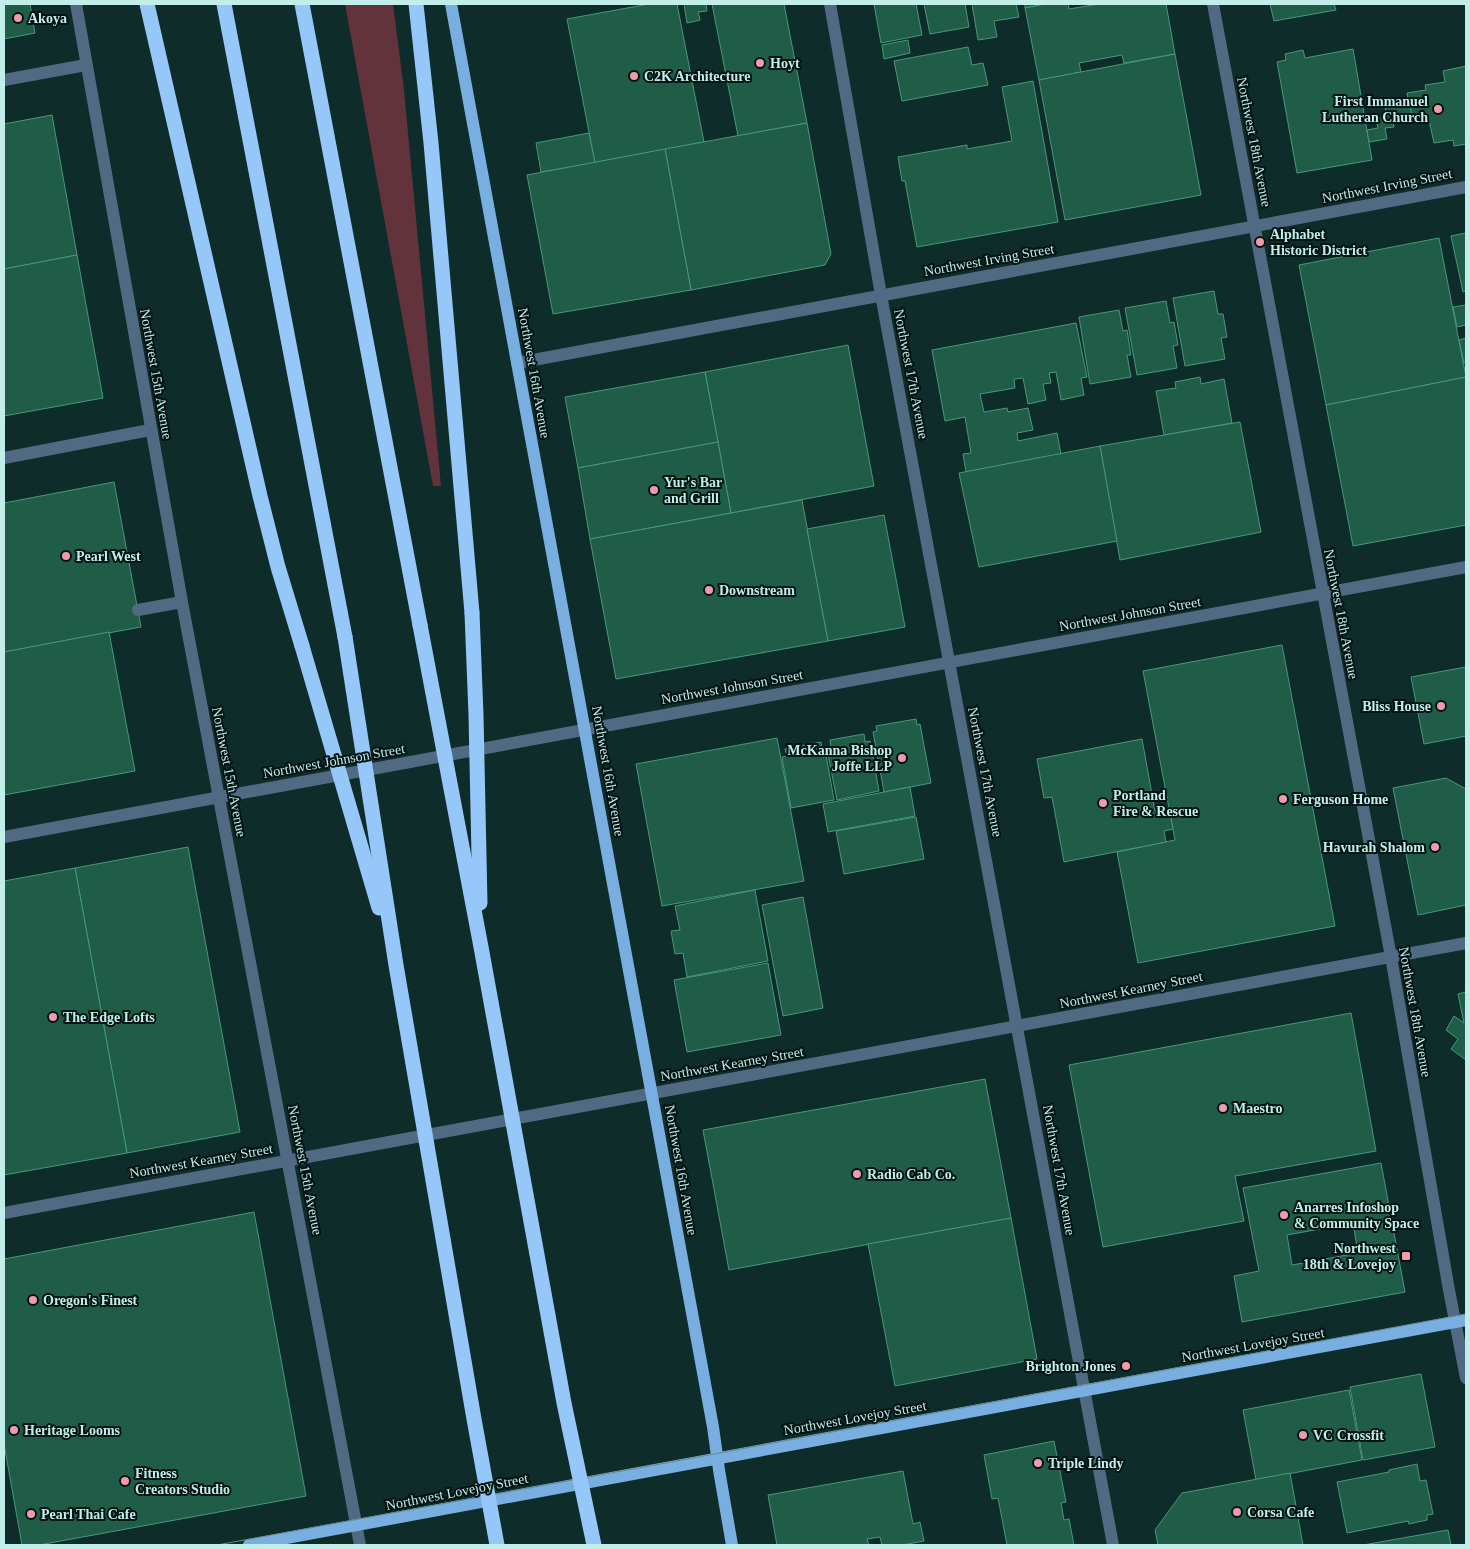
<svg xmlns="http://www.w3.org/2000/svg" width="1470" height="1549" font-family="Georgia,serif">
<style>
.green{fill:#63333d}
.building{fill:#1f5d49;stroke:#48987c;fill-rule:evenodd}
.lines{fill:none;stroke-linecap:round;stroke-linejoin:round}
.minor{stroke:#516a83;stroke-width:12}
.major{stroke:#79aee1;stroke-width:12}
.highway{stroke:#95c8f9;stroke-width:15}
.tram{stroke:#658986;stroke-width:1}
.highway-bridge{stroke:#95c8f9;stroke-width:15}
.poi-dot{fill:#f39aaa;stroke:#011312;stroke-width:2}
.labels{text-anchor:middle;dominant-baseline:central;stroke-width:4;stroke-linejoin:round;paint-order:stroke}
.poi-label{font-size:14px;font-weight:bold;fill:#c2eee9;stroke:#011312;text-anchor:start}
.street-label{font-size:14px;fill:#c2eee9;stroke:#011312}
</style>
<rect width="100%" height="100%" fill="#0e2c2a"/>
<path class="green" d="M345,4H393L404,90L441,486H433Z"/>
<g class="building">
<path d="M4,4H30L35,33L4,39Z"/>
<path d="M649,4H677L704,142L595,163L567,19Z"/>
<path d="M684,4H706L707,11L698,12L700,20L687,23Z"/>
<path d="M712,4H784L807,123L738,136Z"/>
<path d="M874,4H916L922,35L881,43Z"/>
<path d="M924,4H965L969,27L930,34Z"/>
<path d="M972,4H1016L1019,17L994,21L997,37L978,40Z"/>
<path d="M1025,4H1045L1025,8Z"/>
<path d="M1045,4H1068L1069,9L1099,4H1166L1175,54L1124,63L1122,55L1079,63L1081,72L1039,80L1025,8Z"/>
<path d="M1270,4H1334L1336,10L1274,21Z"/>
<path d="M908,40L910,53L884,59L882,45Z"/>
<path d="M968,47L972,65L983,63L988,85L902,101L894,61Z"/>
<path d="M1353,49L1372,160L1297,173L1277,62L1286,60L1285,54L1303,50L1305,58Z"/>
<path d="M1175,54L1201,195L1065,220L1039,80Z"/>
<path d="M1466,66V144L1454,146L1453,140L1434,143L1428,116L1412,119L1407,93L1426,90L1425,85L1445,82L1443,71Z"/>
<path d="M1033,81L1058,222L917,247L905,181H902L898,157L967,145V149L1012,141L1002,87Z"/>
<path d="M1409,103L1412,115L1392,119L1394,127L1385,128L1387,139L1369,142L1367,130L1378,128L1376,119L1387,116L1385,107Z"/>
<path d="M52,115L77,255L4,269V124Z"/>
<path d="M807,123L831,254L825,265L691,290L665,149Z"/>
<path d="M589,133L595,163L541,172L536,143Z"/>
<path d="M665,149L691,290L553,314L527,175Z"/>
<path d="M1466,233V291L1463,292L1451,236Z"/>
<path d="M1439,238L1466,377L1326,405L1299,265Z"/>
<path d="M77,255L103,398L4,416V269Z"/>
<path d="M1214,291L1218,314H1223L1227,337L1221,338L1225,359L1185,366L1173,298Z"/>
<path d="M1166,301L1170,323L1174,322L1178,345L1173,346L1177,368L1137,375L1125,308Z"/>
<path d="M1466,305V325L1457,327L1453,307Z"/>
<path d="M1119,310L1123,331L1127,330L1131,355H1127L1131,377L1090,384L1079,317Z"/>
<path d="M1076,323L1087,377L1081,378L1084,395L1061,400L1056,372L1049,373L1051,383L1043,384L1046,400L1028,404L1023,378L1014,379L1015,388L980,394L984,412L1007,408L1008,412L1028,408L1033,430L1017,433L1018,441L1057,433L1061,454L966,472L963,454L971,453L965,417L945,421L932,350Z"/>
<path d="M1466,338V363H1464L1459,340Z"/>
<path d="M848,345L874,486L731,513L705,372Z"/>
<path d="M705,372L718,442L578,468L565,397Z"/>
<path d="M1200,377L1201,384L1224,379L1232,423L1164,435L1156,391L1176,388L1175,382Z"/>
<path d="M1466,377V525L1353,546L1326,405Z"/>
<path d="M1240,422L1261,532L1120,560L1100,446Z"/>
<path d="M718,442L731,513L590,539L578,468Z"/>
<path d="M1100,446L1117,541L979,567L959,473Z"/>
<path d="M114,482L141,627L4,652V503Z"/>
<path d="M802,500L828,641L616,679L590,539Z"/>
<path d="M884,515L905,627L828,641L807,529Z"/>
<path d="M109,632L135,771L4,795V652Z"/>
<path d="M1282,645L1335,926L1138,963L1117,852L1175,840L1143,671Z"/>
<path d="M1466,667V736L1424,744L1411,677Z"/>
<path d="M916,719L917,725L920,724L931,783L884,792L873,732L877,731L876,726Z"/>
<path d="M864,734L865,742L870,741L879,791L837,800L827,749L831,748L830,740Z"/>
<path d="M777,738L804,881L662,906L636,764Z"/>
<path d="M1142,739L1155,811L1169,808L1173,829L1164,831L1166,842L1064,862L1052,797L1044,798L1037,759Z"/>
<path d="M821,742L822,750L825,749L834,800L791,808L782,757L787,756L785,749Z"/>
<path d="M1446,778L1466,789V905L1418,915L1393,788Z"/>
<path d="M910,787L915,816L828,832L823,804Z"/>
<path d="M916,817L924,859L844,874L836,831Z"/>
<path d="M188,847L240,1132L127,1153L75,868Z"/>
<path d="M75,868L127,1153L4,1175V881Z"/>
<path d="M755,890L768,961L687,977L683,953L675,954L671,931L680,930L675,906Z"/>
<path d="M803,897L823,1008L783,1016L762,905Z"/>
<path d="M768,963L781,1035L687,1052L674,980Z"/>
<path d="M1466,992V1060L1451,1049L1458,1039L1446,1030L1454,1016L1464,1023L1458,994Z"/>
<path d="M1351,1013L1376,1151L1235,1176L1244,1221L1103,1247L1069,1065Z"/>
<path d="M985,1079L1011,1218L729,1270L703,1130Z"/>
<path d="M1381,1163L1405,1292L1242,1322L1234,1276L1259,1271L1243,1188ZM1353,1223L1358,1253L1292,1265L1287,1235Z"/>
<path d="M254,1212L306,1496L39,1545H22L4,1444V1259Z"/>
<path d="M1011,1218L1037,1359L895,1386L868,1244Z"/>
<path d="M1421,1374L1435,1447L1363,1460L1350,1387Z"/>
<path d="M1349,1390L1362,1460L1256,1480L1243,1410Z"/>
<path d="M1054,1441L1066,1502L1061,1503L1064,1520L1069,1519L1074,1545H1007L998,1498L992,1499L984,1455Z"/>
<path d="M1417,1464L1420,1481L1426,1480L1433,1514L1427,1515V1520L1409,1524L1408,1521L1347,1533L1337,1482L1389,1472V1470Z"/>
<path d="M903,1471L913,1524L920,1522L924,1541L902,1545H882L880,1537L867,1539L869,1545H777L768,1495Z"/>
<path d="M1290,1473L1303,1545H1158L1155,1530L1182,1493Z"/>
<path d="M1448,1530L1451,1545H1363Z"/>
</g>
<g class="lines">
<g class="minor">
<path d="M76,4L182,602L360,1545"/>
<path d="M830,4L881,295L1113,1545"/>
<path d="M1213,4L1391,957L1449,1290L1466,1378"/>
<path d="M4,80L86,65"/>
<path d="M517,363L1466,187"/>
<path d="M4,458L150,430"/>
<path d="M138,610L182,602"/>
<path d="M4,837L1466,567"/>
<path d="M4,1213L1466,943"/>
</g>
<g class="major">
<path d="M451,4L713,1427L719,1470L732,1545"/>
<path d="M249,1545L1466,1320"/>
</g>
<g class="highway">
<path d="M147,4L260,496L278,567L302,646"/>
<path d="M224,4L345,637"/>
<path d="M302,4L420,625"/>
<path d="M416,4L431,143L472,613"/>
</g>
<path class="tram" d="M217,1545L671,1462L1466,1314"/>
<g class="highway-bridge">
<path d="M472,613L476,715L480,903"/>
<path d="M420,625L481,947L564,1403L594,1545"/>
<path d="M345,637L396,965L474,1419L497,1545"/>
<path d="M302,646L379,908"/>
</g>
</g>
<g class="poi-dot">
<circle cx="18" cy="18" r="5"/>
<circle cx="760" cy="63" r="5"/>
<circle cx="634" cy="76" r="5"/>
<circle cx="1438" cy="109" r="5"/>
<circle cx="1260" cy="242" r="5"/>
<circle cx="654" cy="490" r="5"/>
<circle cx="66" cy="556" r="5"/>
<circle cx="709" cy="590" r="5"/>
<circle cx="1441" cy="706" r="5"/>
<circle cx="902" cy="758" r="5"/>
<circle cx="1283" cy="799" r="5"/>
<circle cx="1103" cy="803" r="5"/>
<circle cx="1435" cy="847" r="5"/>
<circle cx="53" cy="1017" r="5"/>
<circle cx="1223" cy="1108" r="5"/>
<circle cx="857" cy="1174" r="5"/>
<circle cx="1284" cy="1215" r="5"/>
<rect x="1401" y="1251" width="10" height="10" rx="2.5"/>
<circle cx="33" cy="1300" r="5"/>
<circle cx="1126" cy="1366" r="5"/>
<circle cx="14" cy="1430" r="5"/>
<circle cx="1303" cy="1435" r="5"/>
<circle cx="1038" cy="1463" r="5"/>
<circle cx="125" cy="1481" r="5"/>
<circle cx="1237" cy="1512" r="5"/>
<circle cx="31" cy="1514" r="5"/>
</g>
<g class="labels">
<g class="poi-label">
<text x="28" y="18">Akoya</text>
<text x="770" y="63">Hoyt</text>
<text x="644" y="76">C2K Architecture</text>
<text x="1428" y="101" text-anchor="end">First Immanuel<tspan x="1428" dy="16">Lutheran Church</tspan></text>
<text x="1270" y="234">Alphabet<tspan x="1270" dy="16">Historic District</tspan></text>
<text x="664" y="482">Yur's Bar<tspan x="664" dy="16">and Grill</tspan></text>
<text x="76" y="556">Pearl West</text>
<text x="719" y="590">Downstream</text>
<text x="1431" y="706" text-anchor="end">Bliss House</text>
<text x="892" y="750" text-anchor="end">McKanna Bishop<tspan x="892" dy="16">Joffe LLP</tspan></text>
<text x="1113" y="795">Portland<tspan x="1113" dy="16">Fire &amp; Rescue</tspan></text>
<text x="1293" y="799">Ferguson Home</text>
<text x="1425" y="847" text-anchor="end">Havurah Shalom</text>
<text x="63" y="1017">The Edge Lofts</text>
<text x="1233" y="1108">Maestro</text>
<text x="867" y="1174">Radio Cab Co.</text>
<text x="1294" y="1207">Anarres Infoshop<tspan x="1294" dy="16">&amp; Community Space</tspan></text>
<text x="1396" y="1248" text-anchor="end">Northwest<tspan x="1396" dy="16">18th &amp; Lovejoy</tspan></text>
<text x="43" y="1300">Oregon's Finest</text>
<text x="1116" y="1366" text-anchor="end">Brighton Jones</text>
<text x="24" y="1430">Heritage Looms</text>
<text x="1313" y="1435">VC Crossfit</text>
<text x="1048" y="1463">Triple Lindy</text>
<text x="135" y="1473">Fitness<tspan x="135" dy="16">Creators Studio</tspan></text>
<text x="1247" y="1512">Corsa Cafe</text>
<text x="41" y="1514">Pearl Thai Cafe</text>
</g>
<g class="street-label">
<text transform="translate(1254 142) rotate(79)">Northwest 18th Avenue</text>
<text transform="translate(1387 186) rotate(-11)">Northwest Irving Street</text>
<text transform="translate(989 260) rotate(-10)">Northwest Irving Street</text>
<text transform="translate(534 373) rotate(80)">Northwest 16th Avenue</text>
<text transform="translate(156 374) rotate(80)">Northwest 15th Avenue</text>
<text transform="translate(911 374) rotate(79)">Northwest 17th Avenue</text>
<text transform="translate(1130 614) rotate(-10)">Northwest Johnson Street</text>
<text transform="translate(1341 614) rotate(79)">Northwest 18th Avenue</text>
<text transform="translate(732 687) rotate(-10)">Northwest Johnson Street</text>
<text transform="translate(334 761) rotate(-10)">Northwest Johnson Street</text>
<text transform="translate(608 771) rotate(80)">Northwest 16th Avenue</text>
<text transform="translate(229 772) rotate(79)">Northwest 15th Avenue</text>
<text transform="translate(985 772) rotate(79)">Northwest 17th Avenue</text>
<text transform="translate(1131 990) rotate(-11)">Northwest Kearney Street</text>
<text transform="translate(1415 1012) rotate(80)">Northwest 18th Avenue</text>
<text transform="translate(732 1064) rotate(-10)">Northwest Kearney Street</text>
<text transform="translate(201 1161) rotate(-10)">Northwest Kearney Street</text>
<text transform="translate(305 1170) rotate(79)">Northwest 15th Avenue</text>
<text transform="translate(681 1170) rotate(80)">Northwest 16th Avenue</text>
<text transform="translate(1059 1170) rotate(80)">Northwest 17th Avenue</text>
<text transform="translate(1253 1345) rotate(-10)">Northwest Lovejoy Street</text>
<text transform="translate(855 1418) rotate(-10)">Northwest Lovejoy Street</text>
<text transform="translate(457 1492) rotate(-11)">Northwest Lovejoy Street</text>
</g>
</g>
<rect width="1470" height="1549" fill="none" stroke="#c2eee9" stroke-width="10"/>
</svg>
